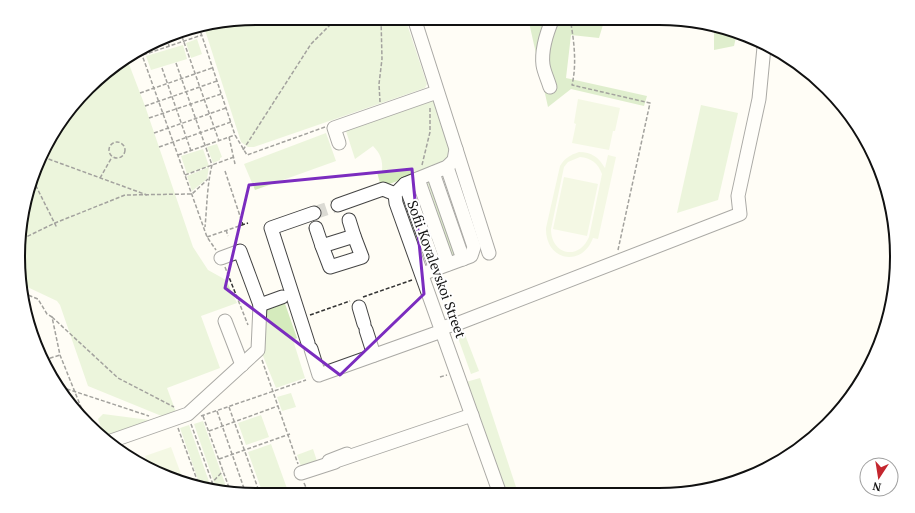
<svg xmlns="http://www.w3.org/2000/svg" width="915" height="513" font-family="'PT Serif',serif">
<style>
.green{fill:#d5ebbd}
.forest{fill:#b9dc9c}
.pitch{fill:#e6f2cf;fill-rule:evenodd}
.lines{fill:none;stroke-linecap:round;stroke-linejoin:round}
.minor-tunnel{stroke:#dbdad3;stroke-width:13;stroke-dasharray:13 6;stroke-linecap:butt}
.minor-casing{stroke:#444;stroke-width:15}
.path{stroke:#333;stroke-width:1.5;stroke-dasharray:4 2;stroke-linecap:butt}
.minor{stroke:#fff;stroke-width:13}
.marked{fill:none;stroke:#7b2cbf;stroke-width:3;stroke-linejoin:round}
.labels{text-anchor:middle;dominant-baseline:central;stroke-width:4;stroke-linejoin:round;paint-order:stroke}
.street-label{font-size:14px;fill:#111;stroke:#fff}
.rim{fill:none;stroke:#111;stroke-width:2}
</style>
<rect width="100%" height="100%" fill="#fffdf5"/>
<g class="green">
<path d="M257,18H405L427,84L425,88L254,147H248L241,142L204,27Z"/>
<path d="M197,39L202,54L191,58L186,43Z"/>
<path d="M183,45L187,59L151,70L146,56Z"/>
<path d="M127,59L145,106L193,247L208,270L226,280L237,303L201,316L220,368L167,388L176,412L164,417L88,386L60,305L57,301L21,284L19,272L26,195L58,124L111,67Z"/>
<path d="M430,98L434,101L452,153L447,163L381,187L377,172L382,171C383,160 380,153 373,146L355,159L345,128Z"/>
<path d="M701,105L738,113L718,200L677,213Z"/>
<path d="M326,133L336,161L255,190L244,164Z"/>
<path d="M217,144L222,157L220,158V160L213,163L207,147Z"/>
<path d="M203,149L209,166L187,174L181,156Z"/>
<path d="M209,167L207,179L192,191L187,176Z"/>
<path d="M283,298L297,338L293,340L305,378L276,388L261,351L265,306Z"/>
<path d="M462,327L479,371L471,374L457,335Z"/>
<path d="M480,378L517,490L507,493L466,382Z"/>
<path d="M291,393L296,407L282,411L277,397Z"/>
<path d="M103,414L157,421L106,438L104,436L98,419Z"/>
<path d="M261,415L269,437L246,445L238,423Z"/>
<path d="M203,421L228,492L217,491L194,424Z"/>
<path d="M189,425L212,490L201,488L180,428Z"/>
<path d="M271,444L289,494H263L248,452Z"/>
<path d="M313,449L318,464L302,469L297,455Z"/>
</g>
<g class="forest">
<path d="M528,18H605L599,38L571,35L566,78L647,96L644,106L571,89L548,107Z"/>
<path d="M714,25L720,26L737,33L734,46L714,50Z"/>
<path d="M431,180L456,255L452,256L427,181Z"/>
</g>
<g class="pitch">
<path d="M578,99L620,108L615,131H613L609,150L572,143L576,124L574,123Z"/>
<path d="M579,152C592,152 598,157 605,168L608,155L616,157L598,239L593,238C582,268 545,261 546,228L560,166C565,158 570,155 579,152ZM580,157C591,158 598,163 602,174L589,237C579,261 551,255 551,229L564,167L568,162Z"/>
<path d="M564,177L598,184L587,236L553,229Z"/>
<path d="M171,447L184,482L149,468L145,456Z"/>
</g>
<g class="lines">
<path class="minor-tunnel" d="M314,213L338,205"/>
<g class="minor-casing">
<g id="minor">
<path d="M414,18L456,149L454,160L447,167L405,184L395,194L396,203L500,494"/>
<path d="M550,87C548,80 544,72 543,65C541,50 547,32 553,18"/>
<path d="M339,143L334,128L437,92"/>
<path d="M456,149L489,253"/>
<path d="M433,173L463,259"/>
<path d="M418,179L448,264"/>
<path d="M405,184L436,269"/>
<path d="M338,205L383,189L395,194"/>
<path d="M316,228L322,246L354,236L349,220"/>
<path d="M322,246L330,267L362,257L354,236"/>
<path d="M422,274L471,256L474,247L447,167"/>
<path d="M260,305L282,297"/>
<path d="M359,307L364,324"/>
<path d="M225,321L242,365"/>
<path d="M441,328L459,323L740,214L738,196L759,99L764,47L763,44"/>
<path d="M366,330L374,355"/>
<path d="M308,343L271,228L314,213"/>
<path d="M311,349L319,375L442,331"/>
<path d="M111,441L188,414L258,350L260,305L240,251L221,258"/>
<path d="M339,460L472,415"/>
<path d="M330,463L329,461L347,454"/>
<path d="M301,473L335,462"/>
</g>
</g>
<g class="path">
<path d="M570,18C574,40 577,64 572,85L650,103L618,250"/>
<path d="M199,27L235,135L247,155L325,127"/>
<path d="M180,31L219,141"/>
<path d="M167,38L169,46"/>
<path d="M153,45L155,50"/>
<path d="M141,52L207,237L216,250"/>
<path d="M128,58V60L202,35"/>
<path d="M176,63L212,165C207,185 207,206 205,227"/>
<path d="M162,68L191,151"/>
<path d="M140,93L212,68"/>
<path d="M380,102L379,84L382,59L381,18"/>
<path d="M145,106L217,81"/>
<path d="M149,118L221,94"/>
<path d="M154,133L226,108"/>
<path d="M229,137L235,164"/>
<circle cx="117" cy="150" r="8"/>
<path d="M159,147L231,122"/>
<path d="M243,150L311,44L337,18"/>
<path d="M178,155L235,135"/>
<path d="M43,157L147,195"/>
<path d="M422,165L430,132V106"/>
<path d="M225,171L243,225"/>
<path d="M185,175L234,157"/>
<path d="M100,178L112,157"/>
<path d="M33,180L57,228"/>
<path d="M226,230L228,236"/>
<path d="M207,237L248,223"/>
<path d="M22,239L55,223L125,195L192,194L208,179"/>
<path d="M225,267L248,325"/>
<path d="M23,293L38,299L47,314L52,317L60,355L87,422"/>
<path d="M363,297L412,280"/>
<path d="M310,315L350,301"/>
<path d="M52,317L118,378L174,407"/>
<path d="M44,360L60,355"/>
<path d="M262,360L298,464"/>
<path d="M440,377L447,375"/>
<path d="M61,387L149,416"/>
<path d="M229,407L260,494"/>
<path d="M217,411L246,494"/>
<path d="M201,416L306,380"/>
<path d="M203,416L231,493"/>
<path d="M191,424L215,490"/>
<path d="M178,428L200,488"/>
<path d="M209,431L278,406"/>
<path d="M123,452L126,447"/>
<path d="M219,459L290,434"/>
<path d="M304,483L309,494"/>
<path d="M206,489L223,471"/>
</g>
<use href="#minor" class="minor"/>
</g>
<path d="M0 0H915V513H0ZM412,169L424,294L340,375L225,288L249,185Z" fill="#fffdf5" fill-opacity=".55" fill-rule="evenodd"/>
<path class="marked" d="M412,169L424,294L340,375L225,288L249,185Z"/>
<g class="labels">
<g class="street-label">
<text transform="translate(437 269) rotate(70)">Sofii Kovalevskoi Street</text>
</g>
</g>
<path d="M0 0H915V513H0ZM256 25H659A231 231 0 0 1 890 256V257A231 231 0 0 1 659 488H256A231 231 0 0 1 25 257V256A231 231 0 0 1 256 25Z" fill="#fff" fill-rule="evenodd"/>
<path class="rim" d="M256 25H659A231 231 0 0 1 890 256V257A231 231 0 0 1 659 488H256A231 231 0 0 1 25 257V256A231 231 0 0 1 256 25Z"/>
<g transform="translate(879 477) rotate(192)"><circle r="19" fill="#ffffff" stroke="#a0a0a0"/>
<path d="M0-3L7 15L0 10L-7 15Z" fill="#c4262e"/>
<text y="-6" font-size="11" font-weight="bold" text-anchor="middle" fill="#111111">N</text>
</g>
</svg>
